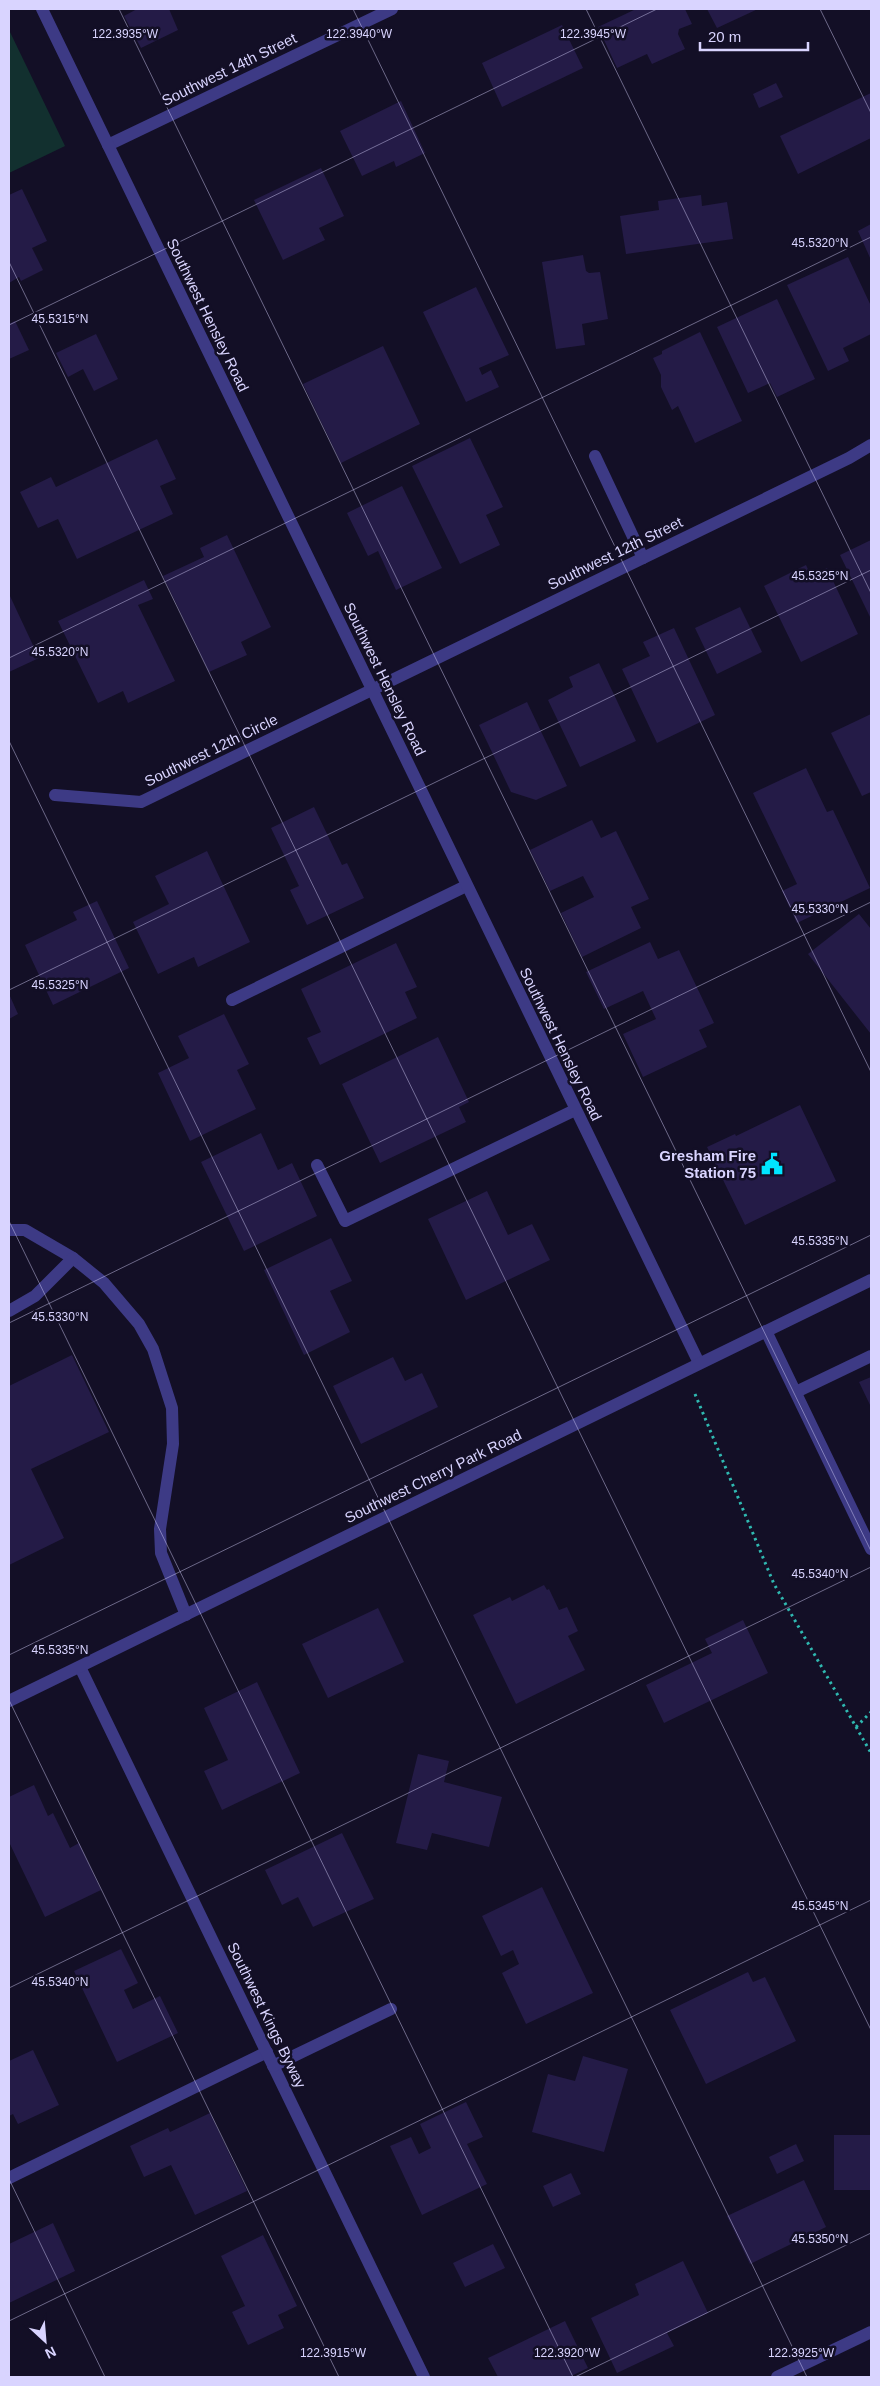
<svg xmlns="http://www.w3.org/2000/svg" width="880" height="2386" font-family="Helvetica,sans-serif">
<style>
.green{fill:#12302f}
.building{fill:#241b47}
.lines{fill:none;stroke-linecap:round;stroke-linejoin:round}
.path{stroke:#2fb8b0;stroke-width:3;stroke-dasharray:2.5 4;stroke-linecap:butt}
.service{stroke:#3d3a85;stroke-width:12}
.minor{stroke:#3d3a85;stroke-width:12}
.tertiary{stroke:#3d3a85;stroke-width:12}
.ticks{fill:none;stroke:#d9d4ff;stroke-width:1;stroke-opacity:0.45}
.labels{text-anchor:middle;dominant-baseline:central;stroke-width:5;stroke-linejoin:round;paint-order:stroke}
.street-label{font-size:15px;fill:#d9d4ff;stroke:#130f26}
.poi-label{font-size:15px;font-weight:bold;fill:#d9d4ff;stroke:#130f26;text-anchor:end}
.ticks-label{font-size:12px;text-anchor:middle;fill:#d9d4ff;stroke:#130f26;stroke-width:5;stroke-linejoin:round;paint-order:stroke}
</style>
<rect width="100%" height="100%" fill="#130f26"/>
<path class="green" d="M9,30L65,146L9,173Z"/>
<g class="building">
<path d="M137,9H169L178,30L141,48L124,16Z"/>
<path d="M636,9H685L692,24L679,29L678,34L685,49L652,64L647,54L617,68L598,27Z"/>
<path d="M707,9H758L717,28Z"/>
<path d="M562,25L583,68L502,107L482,63Z"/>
<path d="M776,83L783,97L759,108L753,94Z"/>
<path d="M871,93V138L798,174L780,136Z"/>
<path d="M401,101L425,153L396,167L394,161L362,176L340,131Z"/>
<path d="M321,168L344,216L319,228L325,240L283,260L254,200Z"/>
<path d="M22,189L47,241L32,248L43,270L21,281L19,277L9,283V195Z"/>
<path d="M701,195L702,206L727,202L733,239L626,254L620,216L659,210L658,201Z"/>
<path d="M871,224V260L858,231Z"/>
<path d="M583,255L586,271L589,273L600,272L608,319L582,324L585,345L556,349L542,262Z"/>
<path d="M848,257L871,306V334L843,348L849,361L828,371L787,285Z"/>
<path d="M476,287L509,355L479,368L482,375L491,370L499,387L466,402L423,312Z"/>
<path d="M777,299L815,379L777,397L770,383L748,393L717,327Z"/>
<path d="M15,321L29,350L9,359V324Z"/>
<path d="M700,332L742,421L695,443L678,406L672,410L661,387V375L653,358L662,354V351Z"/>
<path d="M96,334L118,379L94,391L83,369L68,377L56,353Z"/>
<path d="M383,346L420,424L341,463L303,384Z"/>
<path d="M470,438L503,507L486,515L500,545L460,564L412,466Z"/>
<path d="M157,439L176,479L160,486L173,514L77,559L58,519L38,528L20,492L51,477L56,487Z"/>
<path d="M402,486L442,568L396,590L378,551L368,556L347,513Z"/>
<path d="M227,535L271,627L241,642L247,655L209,672L163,576L204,557L200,548Z"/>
<path d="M871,540V619L840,555Z"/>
<path d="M806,565L811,576L827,568L858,634L801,662L764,586Z"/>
<path d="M144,580L153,599L138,605L175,681L128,703L123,691L98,703L58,621Z"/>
<path d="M9,594L39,658L9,672Z"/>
<path d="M740,607L762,652L717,674L695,628Z"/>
<path d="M674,628L715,715L657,743L622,669L650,656L643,642Z"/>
<path d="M599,663L636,741L580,767L548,700L573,687L569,677Z"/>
<path d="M527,702L567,786L536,800L511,792L479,725Z"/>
<path d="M871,714V792L862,796L831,733Z"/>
<path d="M806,768L827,812L833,810L870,888L797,923L782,891L797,884L753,793Z"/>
<path d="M314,807L342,865L347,863L364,898L307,925L290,890L299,886L271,828Z"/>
<path d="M592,820L601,838L616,831L649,899L631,907L641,928L582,957L561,913L594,897L583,876L550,891L530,850Z"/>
<path d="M207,851L250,942L198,967L194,957L158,974L133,922L169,904L155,876Z"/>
<path d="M97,901L129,968L53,1005L25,945L77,920L73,912Z"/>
<path d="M859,914L871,929V1034L808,954Z"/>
<path d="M650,942L658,959L679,950L714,1023L699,1030L707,1047L643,1077L623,1034L656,1019L643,991L604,1009L586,972Z"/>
<path d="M396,943L417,987L405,992L417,1018L320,1065L307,1038L321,1032L301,989Z"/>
<path d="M9,994L18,1014L9,1019Z"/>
<path d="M224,1014L249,1064L237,1070L256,1109L190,1141L158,1073L189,1058L178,1036Z"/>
<path d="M438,1037L469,1102L459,1107L466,1122L380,1163L342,1084Z"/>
<path d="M800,1105L836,1181L745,1225L707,1147L735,1134L736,1136Z"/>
<path d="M261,1133L278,1170L292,1163L317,1216L244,1251L201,1162Z"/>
<path d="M487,1191L508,1235L532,1224L550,1260L466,1300L428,1219Z"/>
<path d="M331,1238L352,1281L330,1291L350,1332L304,1355L264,1270Z"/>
<path d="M72,1355L109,1432L31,1469L64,1538L9,1565V1386Z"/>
<path d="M393,1357L405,1381L422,1373L438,1407L361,1444L333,1386Z"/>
<path d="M871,1377V1407L859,1382Z"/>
<path d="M544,1585L547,1590L549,1589L559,1610L567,1607L578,1631L568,1636L585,1670L516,1704L473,1615L510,1597L512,1601Z"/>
<path d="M378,1608L404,1662L328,1698L302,1644Z"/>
<path d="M743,1620L768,1673L664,1723L646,1685L712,1653L705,1639Z"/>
<path d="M257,1682L300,1773L222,1810L204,1771L228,1760L204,1708Z"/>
<path d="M418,1754L449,1761L444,1782L502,1797L489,1847L432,1833L427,1850L396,1843Z"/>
<path d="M34,1785L48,1816L53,1813L70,1848L79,1843L101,1890L45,1917L9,1842V1797Z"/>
<path d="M342,1833L374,1899L313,1927L298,1897L282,1905L265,1870Z"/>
<path d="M542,1887L593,1993L526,2024L502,1973L519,1964L513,1950L501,1956L482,1916Z"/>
<path d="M121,1949L138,1983L124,1990L133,2009L160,1996L178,2033L117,2062L74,1971Z"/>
<path d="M748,1972L753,1982L765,1977L796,2041L706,2084L670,2010Z"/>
<path d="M33,2050L59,2105L18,2124L13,2114L9,2116V2061Z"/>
<path d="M583,2056L628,2069L604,2152L532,2132L548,2074L575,2081Z"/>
<path d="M466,2102L483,2137L467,2144L487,2184L422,2215L390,2146L411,2137L419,2154L431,2148L420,2124Z"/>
<path d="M210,2113L247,2191L195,2215L171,2165L144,2177L130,2146L168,2128L170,2132Z"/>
<rect x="834" y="2135" width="37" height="55"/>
<path d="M796,2144L804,2161L777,2174L769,2157Z"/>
<path d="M571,2173L581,2194L553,2207L543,2186Z"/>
<path d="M804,2180L826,2227L750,2264L727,2216Z"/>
<path d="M53,2223L75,2271L9,2303V2244Z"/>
<path d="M263,2235L297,2306L278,2315L284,2328L248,2345L232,2312L245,2306L221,2256Z"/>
<path d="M493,2244L505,2268L465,2287L453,2263Z"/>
<path d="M683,2261L708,2313L667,2333L674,2346L617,2373L591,2318L639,2295L635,2284Z"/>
<path d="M565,2321L588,2368L569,2377H498L488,2358Z"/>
</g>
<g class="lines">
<g class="path">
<path d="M695,1394L774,1584L871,1753"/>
<path d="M856,1727L871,1712"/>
</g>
<g class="service">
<path d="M232,1000L466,886"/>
<path d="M317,1165L345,1221L575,1110"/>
<path d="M9,1230H25L73,1258L104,1283L139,1324L153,1349L172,1408L173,1444L160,1529L161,1553L186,1615"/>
<path d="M9,1311L35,1296L73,1258"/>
<path d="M766,1331L871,1549"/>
<path d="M796,1392L871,1356"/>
<path d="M9,2178L267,2052"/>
</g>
<g class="minor">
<path d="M108,145L392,9"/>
<path d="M595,456L643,558"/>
<path d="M55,795L141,802L849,458L871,445"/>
<path d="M80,1667L424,2377"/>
<path d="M273,2066L391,2009"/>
<path d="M777,2377L871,2332"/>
</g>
<g class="tertiary">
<path d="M42,9L699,1363"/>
<path d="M9,1701L871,1280"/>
</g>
</g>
<path class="ticks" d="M119,9L871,1551M353,9L871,1072M586,9L871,593M820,9L871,113M9,262L871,2030M9,325L657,9M9,658L871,237M9,741L807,2377M9,990L871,570M9,1221L573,2377M9,1323L871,902M9,1655L871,1235M9,1700L339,2377M9,1988L871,1567M9,2179L105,2377M9,2321L871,1900M575,2377L871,2233"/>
<defs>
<g id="civic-bare" transform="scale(1.725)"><path d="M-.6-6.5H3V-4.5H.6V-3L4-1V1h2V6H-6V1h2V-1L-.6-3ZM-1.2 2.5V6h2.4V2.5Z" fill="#00e5ff" stroke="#130f26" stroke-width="2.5" paint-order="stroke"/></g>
</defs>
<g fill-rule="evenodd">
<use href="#civic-bare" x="772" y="1164"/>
</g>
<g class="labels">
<g class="street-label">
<text transform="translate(229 69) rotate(-26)">Southwest 14th Street</text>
<text transform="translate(208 315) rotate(64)">Southwest Hensley Road</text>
<text transform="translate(615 553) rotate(-26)">Southwest 12th Street</text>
<text transform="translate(385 679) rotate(64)">Southwest Hensley Road</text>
<text transform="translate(211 750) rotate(-26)">Southwest 12th Circle</text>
<text transform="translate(561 1044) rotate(64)">Southwest Hensley Road</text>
<text transform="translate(433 1476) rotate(-26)">Southwest Cherry Park Road</text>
<text transform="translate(267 2015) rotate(64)">Southwest Kings Byway</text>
</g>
<g class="poi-label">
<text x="756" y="1155">Gresham Fire<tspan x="756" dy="17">Station 75</tspan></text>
</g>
</g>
<g class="ticks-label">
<text x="125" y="38">122.3935°W</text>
<text x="593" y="38">122.3945°W</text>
<text x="359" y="38">122.3940°W</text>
<text x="820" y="247">45.5320°N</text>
<text x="60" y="323">45.5315°N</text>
<text x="820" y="580">45.5325°N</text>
<text x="60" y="656">45.5320°N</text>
<text x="820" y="913">45.5330°N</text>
<text x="60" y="989">45.5325°N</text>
<text x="820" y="1245">45.5335°N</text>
<text x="60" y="1321">45.5330°N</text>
<text x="820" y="1578">45.5340°N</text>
<text x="60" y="1654">45.5335°N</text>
<text x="820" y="1910">45.5345°N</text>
<text x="60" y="1986">45.5340°N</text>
<text x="820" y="2243">45.5350°N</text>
<text x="333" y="2357">122.3915°W</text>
<text x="567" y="2357">122.3920°W</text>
<text x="801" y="2357">122.3925°W</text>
</g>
<rect width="880" height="2386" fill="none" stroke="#d9d4ff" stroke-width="20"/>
<g transform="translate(45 2341) rotate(154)" stroke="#130f26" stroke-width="4" paint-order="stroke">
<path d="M0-4L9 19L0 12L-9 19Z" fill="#d9d4ff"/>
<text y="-8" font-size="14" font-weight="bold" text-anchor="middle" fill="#d9d4ff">N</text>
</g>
<path d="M700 42v8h108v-8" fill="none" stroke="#d9d4ff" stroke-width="2.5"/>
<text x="708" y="42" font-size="15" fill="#d9d4ff" stroke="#130f26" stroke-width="4" paint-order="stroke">20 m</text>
</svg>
